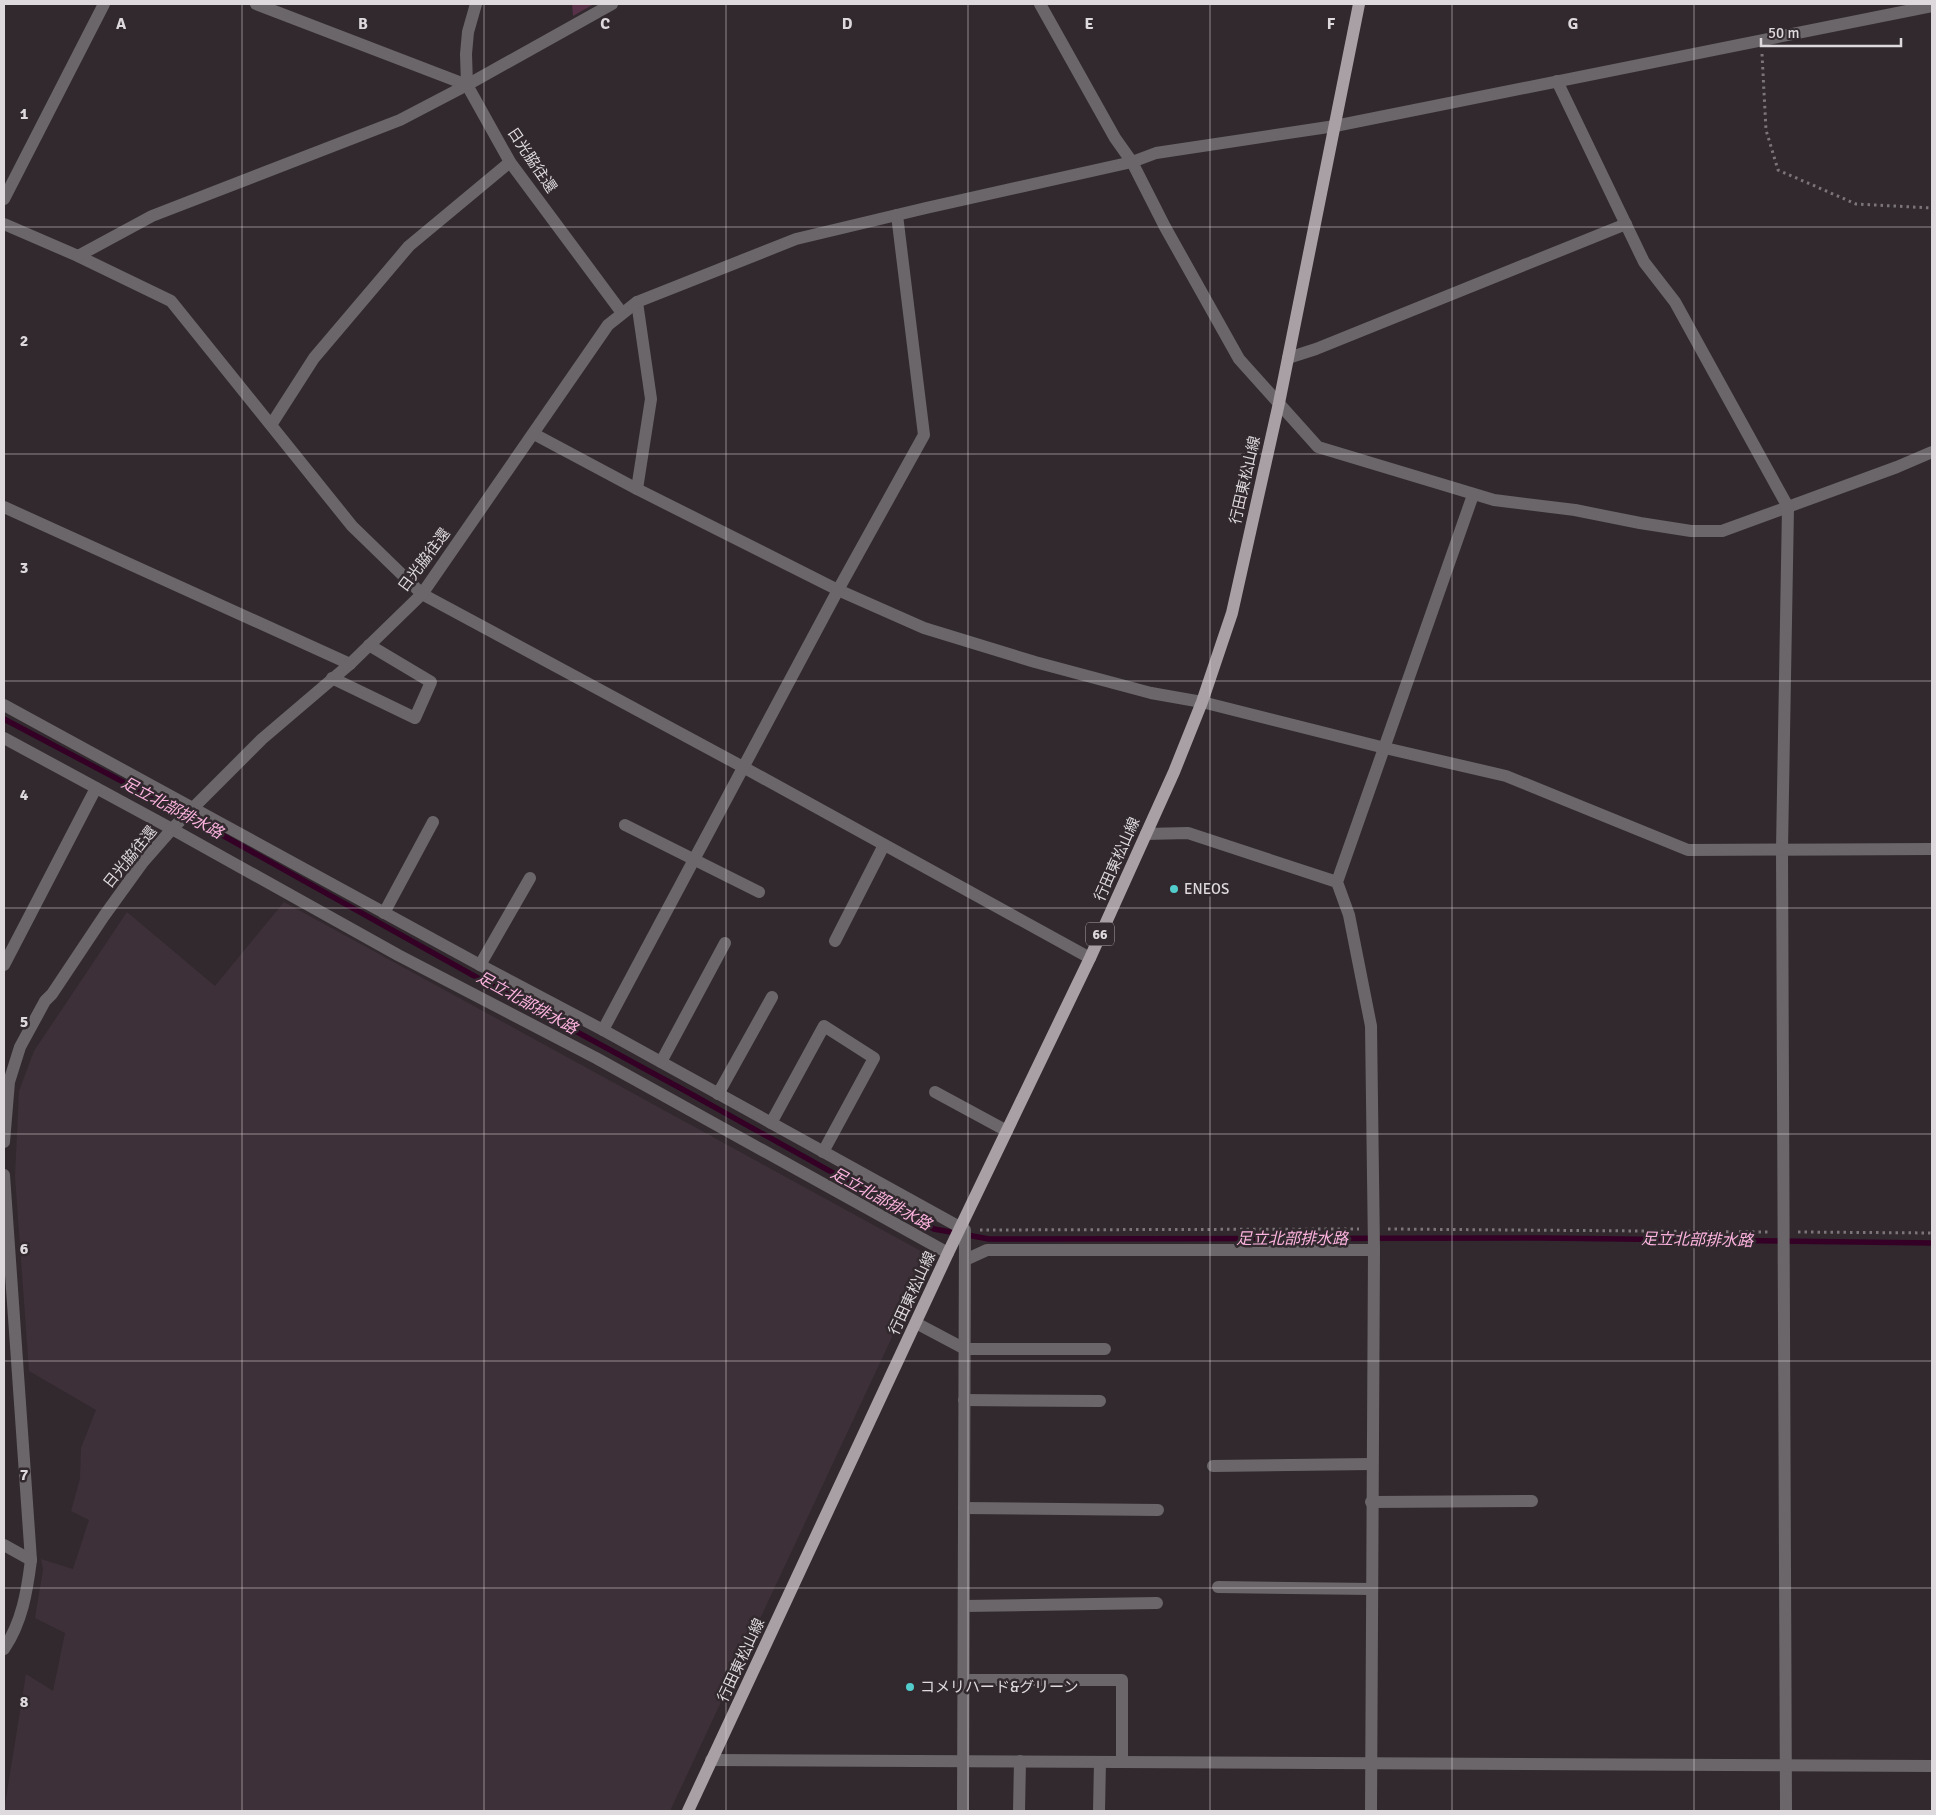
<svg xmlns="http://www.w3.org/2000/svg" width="1936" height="1815" font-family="Signika,'Noto Sans JP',sans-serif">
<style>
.built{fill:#3e3038}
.green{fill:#573248}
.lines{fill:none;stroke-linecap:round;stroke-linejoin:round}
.stream{stroke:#340025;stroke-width:5.5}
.path{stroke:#7b7478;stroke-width:3;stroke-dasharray:2.5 4;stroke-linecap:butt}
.minor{stroke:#6b6669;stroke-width:12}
.major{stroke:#a9a0a5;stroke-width:12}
.grid{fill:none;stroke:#ded9dc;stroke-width:1;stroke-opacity:0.55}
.poi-dot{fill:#53cdcb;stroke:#31292e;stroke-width:2}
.labels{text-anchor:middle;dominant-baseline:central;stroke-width:5;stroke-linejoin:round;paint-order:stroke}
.shield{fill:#31292e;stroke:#aaa4a8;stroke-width:1}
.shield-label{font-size:14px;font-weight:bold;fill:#ded9dc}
.street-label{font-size:15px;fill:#ded9dc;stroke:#31292e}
.poi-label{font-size:15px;fill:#ded9dc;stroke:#31292e;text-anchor:start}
.water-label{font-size:16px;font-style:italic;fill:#fdb3df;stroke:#31292e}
.grid-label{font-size:16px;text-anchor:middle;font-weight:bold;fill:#ded9dc;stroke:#31292e;stroke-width:5;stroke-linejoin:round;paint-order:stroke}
</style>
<rect width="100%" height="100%" fill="#31292e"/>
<path class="built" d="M284,902L930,1256L670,1811H4L26,1674L53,1691L65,1633L35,1618L43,1570L41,1559L73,1569L89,1520L71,1511L80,1479L81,1448L96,1410L29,1371L15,1176L19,1091L34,1051L127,912L215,986Z"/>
<path class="green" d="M572,4H594L573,16Z"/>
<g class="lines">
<path class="stream" d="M4,719L197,821L485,982L682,1089L934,1229L989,1239L1541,1238L1932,1243"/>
<g class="path">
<path d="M1762,54L1766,130L1778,170L1856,204L1932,208"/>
<path d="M1388,1229L1769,1232"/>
<path d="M980,1230L1359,1229"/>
<path d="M1798,1232L1932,1233"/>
</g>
<g class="minor">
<path d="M256,4L467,85"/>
<path d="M476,4L468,32L466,54L467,85L510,162L622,313"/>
<path d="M1040,4L1115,138L1132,162L1165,227L1239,359L1318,447L1494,500L1575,510L1640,523L1691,531H1722L1897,467L1932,452"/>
<path d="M1557,81L1644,262L1675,302L1788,507L1782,849L1786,1811"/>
<path d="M4,199L104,4"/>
<path d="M4,224L78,256L171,301L352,526L422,594L743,767L1090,958"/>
<path d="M78,256L152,216L400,120L467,85L612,4"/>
<path d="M637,302L651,399L637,489"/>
<path d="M1288,358L1316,349L1626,224"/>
<path d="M271,425L314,358L409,246L510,162"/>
<path d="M534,434L637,489L838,590L924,628L1035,662L1151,693L1202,702L1385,748L1506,776L1688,850L1932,849"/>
<path d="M4,507L350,664"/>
<path d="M332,678L415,718L431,682L369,645"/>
<path d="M4,705L480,965L603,1030L965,1230L963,1811"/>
<path d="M4,738L172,829L398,955L596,1058L948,1253"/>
<path d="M625,825L759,892"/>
<path d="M1146,834L1188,833L1337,882"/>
<path d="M384,913L433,822"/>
<path d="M835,941L884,845"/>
<path d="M4,965L96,788"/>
<path d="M480,965L530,878"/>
<path d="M603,1030L838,590L924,435L897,215"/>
<path d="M661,1062L725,943"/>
<path d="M935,1092L1007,1131"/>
<path d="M718,1094L772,997"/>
<path d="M771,1123L824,1026L874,1058L823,1152"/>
<path d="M4,1142L9,1082L20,1047L45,1001L52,994L104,916L143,862L172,829L262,739L350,664L422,594L608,325L637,302L796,239L926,208L1132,162L1156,153L1335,126L1932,6"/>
<path d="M4,1175L31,1560C27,1592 22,1622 4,1649"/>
<path d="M965,1260L987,1250H1374"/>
<path d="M916,1323L965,1349H1105"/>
<path d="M964,1400L1100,1401"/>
<path d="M1213,1466L1371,1464"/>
<path d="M1371,1502L1532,1501"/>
<path d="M964,1508L1158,1510"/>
<path d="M4,1545L31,1560"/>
<path d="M1218,1587L1371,1589"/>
<path d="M964,1606L1157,1603"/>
<path d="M964,1680H1122V1762"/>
<path d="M711,1760L1932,1766"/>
<path d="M1019,1811L1020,1761"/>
<path d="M1099,1811L1100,1762"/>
<path d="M1371,1811L1374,1250L1371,1026L1349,915L1337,882L1473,495"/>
</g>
<path class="major" d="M688,1811L948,1253L1090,958L1174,772L1202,702L1232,613L1279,403L1359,4"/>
</g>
<path class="grid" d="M242,4V1811M484,4V1811M726,4V1811M968,4V1811M1210,4V1811M1452,4V1811M1694,4V1811M4,227H1932M4,454H1932M4,681H1932M4,908H1932M4,1134H1932M4,1361H1932M4,1588H1932"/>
<g class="poi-dot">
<circle cx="1174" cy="889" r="5"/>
<circle cx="910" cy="1687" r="5"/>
</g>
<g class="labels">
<rect class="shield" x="1086" y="922.5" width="28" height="23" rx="4"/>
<g class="shield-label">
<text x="1100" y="934">66</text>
</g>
<g class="street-label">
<text transform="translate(532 160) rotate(56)">日光脇往還</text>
<text transform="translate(1245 480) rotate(-77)">行田東松山線</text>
<text transform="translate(424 560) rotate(-53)">日光脇往還</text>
<text transform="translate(130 857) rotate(-51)">日光脇往還</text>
<text transform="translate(1117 859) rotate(-66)">行田東松山線</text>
<text transform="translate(912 1293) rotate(-65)">行田東松山線</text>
<text transform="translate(741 1660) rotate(-65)">行田東松山線</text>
</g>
<g class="poi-label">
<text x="1184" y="889">ENEOS</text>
<text x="920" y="1687">コメリハード&amp;グリーン</text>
</g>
<g class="water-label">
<text transform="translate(172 808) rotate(28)">足立北部排水路</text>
<text transform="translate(527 1003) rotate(29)">足立北部排水路</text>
<text transform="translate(881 1199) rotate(29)">足立北部排水路</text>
<text x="1292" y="1239">足立北部排水路</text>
<text transform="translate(1697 1240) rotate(1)">足立北部排水路</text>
</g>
</g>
<g class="grid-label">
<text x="121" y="29">A</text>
<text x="363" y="29">B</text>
<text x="605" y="29">C</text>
<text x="847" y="29">D</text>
<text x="1089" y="29">E</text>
<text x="1331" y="29">F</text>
<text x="1573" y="29">G</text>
<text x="24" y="119">1</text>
<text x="24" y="346">2</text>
<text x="24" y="573">3</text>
<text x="24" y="800">4</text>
<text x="24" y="1027">5</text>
<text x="24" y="1254">6</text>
<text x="24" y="1480">7</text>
<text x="24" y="1707">8</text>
</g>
<rect width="1936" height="1815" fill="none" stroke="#ded9dc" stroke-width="10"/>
<path d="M1761 38v8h140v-8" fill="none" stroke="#ded9dc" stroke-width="2.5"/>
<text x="1768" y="38" font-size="15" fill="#ded9dc" stroke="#31292e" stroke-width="4" paint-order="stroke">50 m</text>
</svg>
